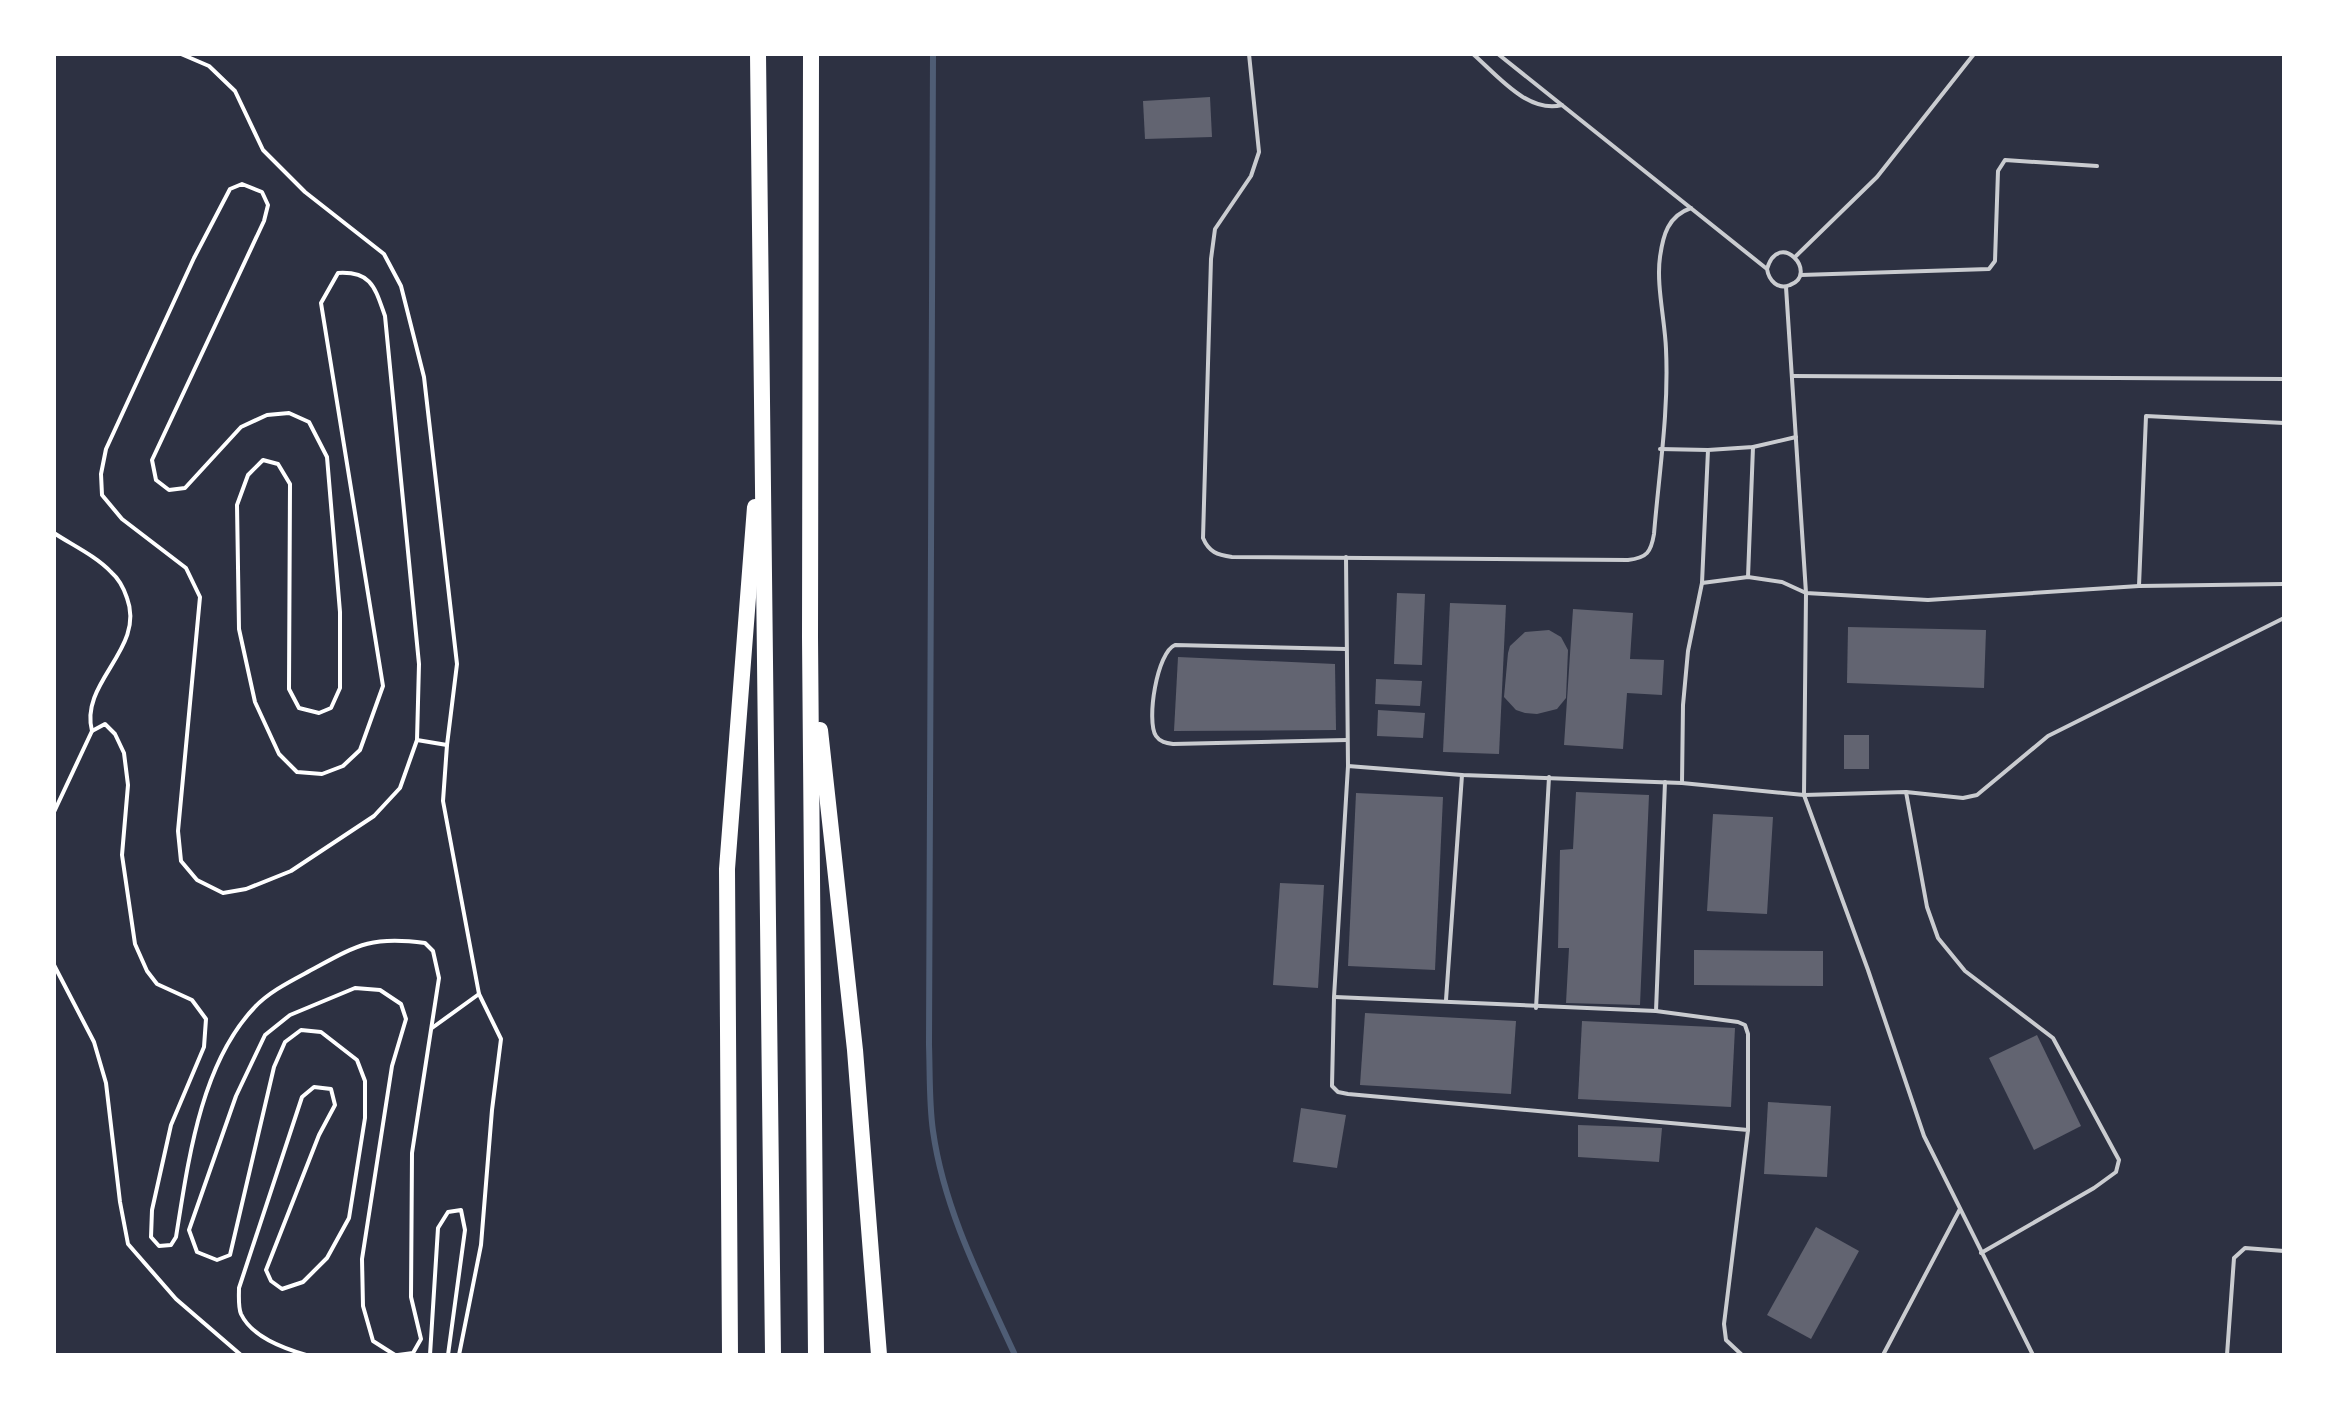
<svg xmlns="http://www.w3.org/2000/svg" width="2338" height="1409" font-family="Rubik,sans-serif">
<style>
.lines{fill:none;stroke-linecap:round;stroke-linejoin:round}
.stream{stroke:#4f5d75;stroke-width:6}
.building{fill:#626471}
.path{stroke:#fff;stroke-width:4}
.service{stroke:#caccd0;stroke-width:4}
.motorway{stroke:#fff;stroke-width:16}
</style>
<rect width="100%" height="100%" fill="#2d3142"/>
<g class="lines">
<path class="stream" d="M933,54L929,1045C930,1073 929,1103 933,1131C944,1210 982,1283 1015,1355"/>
</g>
<g class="building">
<path d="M1210,97L1212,137L1145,139L1143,101Z"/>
<path d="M1397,593L1425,594L1422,665L1394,664Z"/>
<path d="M1450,603L1506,605L1499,754L1443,752Z"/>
<path d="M1573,609L1633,613L1630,659L1664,660L1662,695L1627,693L1623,749L1564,745Z"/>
<path d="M1848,627L1986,630L1984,688L1847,683Z"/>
<path d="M1549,630L1561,637L1568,650L1566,698L1557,709L1537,714L1525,713L1516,710L1504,697L1508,653L1510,646L1525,632Z"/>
<path d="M1178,657L1335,664L1336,730L1174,731Z"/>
<path d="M1376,679L1422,681L1420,706L1375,704Z"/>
<path d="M1378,710L1425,713L1423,738L1377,736Z"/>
<rect x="1844" y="735" width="25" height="34"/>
<path d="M1576,792L1649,795L1640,1005L1566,1003L1569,948H1558L1560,850L1573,849Z"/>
<path d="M1356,793L1443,797L1435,970L1348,966Z"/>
<path d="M1713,814L1773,817L1767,914L1707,911Z"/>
<path d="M1280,883L1324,885L1318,988L1273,985Z"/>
<path d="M1694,950L1823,951V986L1694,985Z"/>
<path d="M1365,1013L1516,1021L1511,1094L1360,1085Z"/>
<path d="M1582,1021L1735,1028L1731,1107L1578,1099Z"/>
<path d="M2037,1035L2081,1126L2034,1150L1989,1058Z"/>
<path d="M1768,1102L1831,1106L1827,1177L1764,1174Z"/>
<path d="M1301,1108L1346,1115L1337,1168L1293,1162Z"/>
<path d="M1578,1125L1662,1128L1659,1162L1578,1157Z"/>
<path d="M1816,1227L1859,1251L1811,1339L1767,1315Z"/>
</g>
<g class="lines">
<g class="path">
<path d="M181,54L209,66L235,91L263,150L305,192L384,254L401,286L424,377L457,664L447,745L443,801L479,994L501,1039L492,1110L481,1245L459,1355"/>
<path d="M242,184L262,192L268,205L264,221L152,460L156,480L169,490L185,488L241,427L267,415L289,413L309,422L327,457L340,612V688L331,708L319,713L299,708L289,689L290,484L278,464L263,460L248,475L237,505L239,629L255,702L279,754L297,772L322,774L343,766L360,750L383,686L321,303L338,273C372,271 375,288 385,316L419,664L417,740L400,788L374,816L291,871L246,889L223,893L197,880L181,861L178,831L200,597L186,568L122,519L102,495L101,474L106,449L194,258L230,189Z"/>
<path d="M54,533C72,545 96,556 111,572C118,578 124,589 127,598C146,649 79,682 92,731"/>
<path d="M417,740L447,745"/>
<path d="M54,812L92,731L105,724L115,734L124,753L128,785L122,855L135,944L147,971L157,984L192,1000L206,1019L204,1047L171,1125L152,1210L151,1237L159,1246L171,1245L176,1237C188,1163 200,1065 254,1008C269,991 295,979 315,968C359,944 373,936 425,943L433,951L439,978L412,1153L411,1297L421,1339L413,1353L398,1355"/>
<path d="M54,965L94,1042L106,1083L120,1202L128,1244L176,1299L241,1355"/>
<path d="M432,1028L479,994"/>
<path d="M306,1355C283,1348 252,1337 241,1314C238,1307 239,1295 239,1288L302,1097L314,1087L331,1089L335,1105L319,1135L266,1270L271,1281L282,1289L303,1282L327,1258L349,1218L365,1118V1081L357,1060L321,1032L301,1030L285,1042L274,1067L230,1255L217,1260L197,1252L189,1230L236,1096L265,1035L290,1015L355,988L380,990L401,1004L406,1019L392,1066L362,1259L363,1306L373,1341L395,1355"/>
<path d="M430,1355L438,1228L448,1212L461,1210L465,1230L448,1355"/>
</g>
<g class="service">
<path d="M1249,54L1259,152L1251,176L1215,229L1211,259L1203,538C1209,552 1217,555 1232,557L1628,560C1647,558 1651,552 1654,534C1659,473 1669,411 1666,349C1665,321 1656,284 1660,257C1663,235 1668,216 1691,208"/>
<path d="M1473,54C1497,75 1528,114 1562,105"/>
<path d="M1498,54L1767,269C1769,281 1778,290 1790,285C1820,274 1779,228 1767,269"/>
<path d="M1795,257L1877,177L1974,54"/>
<path d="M1801,275L1989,269L1995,261L1998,171L2005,160L2097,166"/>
<path d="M1786,287L1806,593L1804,795L1868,970L1924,1136L2033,1355"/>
<path d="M1793,376L2284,379"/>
<path d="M1660,449L1708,450"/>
<path d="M1346,557L1348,766"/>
<path d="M1748,577L1753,447"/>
<path d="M1702,583L1748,577L1782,582L1806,593L1928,600L2139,586L2284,584"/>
<path d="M2139,586L2146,416L2284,423"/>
<path d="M1346,649L1175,645C1157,652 1146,721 1156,736C1160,742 1166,743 1173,744L1347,740"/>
<path d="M1665,782L1656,1011L1738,1022L1745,1025L1748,1034V1130"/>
<path d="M1682,783L1683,705L1688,651L1702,583L1708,450L1753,447L1796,437"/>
<path d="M1906,792L1927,907L1938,938L1965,971L2053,1038L2119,1160L2116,1172L2094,1188L1981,1253"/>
<path d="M1335,997L1656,1011"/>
<path d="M1446,1000L1462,775"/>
<path d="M1536,1008L1549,777"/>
<path d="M1742,1355L1726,1340L1724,1324L1748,1130L1348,1094L1338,1092L1332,1086L1334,997L1348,766L1462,775L1682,783L1804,795L1906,792L1963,798L1977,795L2048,736L2284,618"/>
<path d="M1883,1355L1960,1209"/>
<path d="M2227,1355L2234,1258L2245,1248L2284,1251"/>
</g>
<g class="motorway">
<path d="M758,54L773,1355"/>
<path d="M811,54L810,637L816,1355"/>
<path d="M820,730L855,1050L879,1355"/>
<path d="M730,1355L727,869L755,507"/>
</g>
</g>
<rect width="2338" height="1409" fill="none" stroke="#ffffff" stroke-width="112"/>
</svg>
